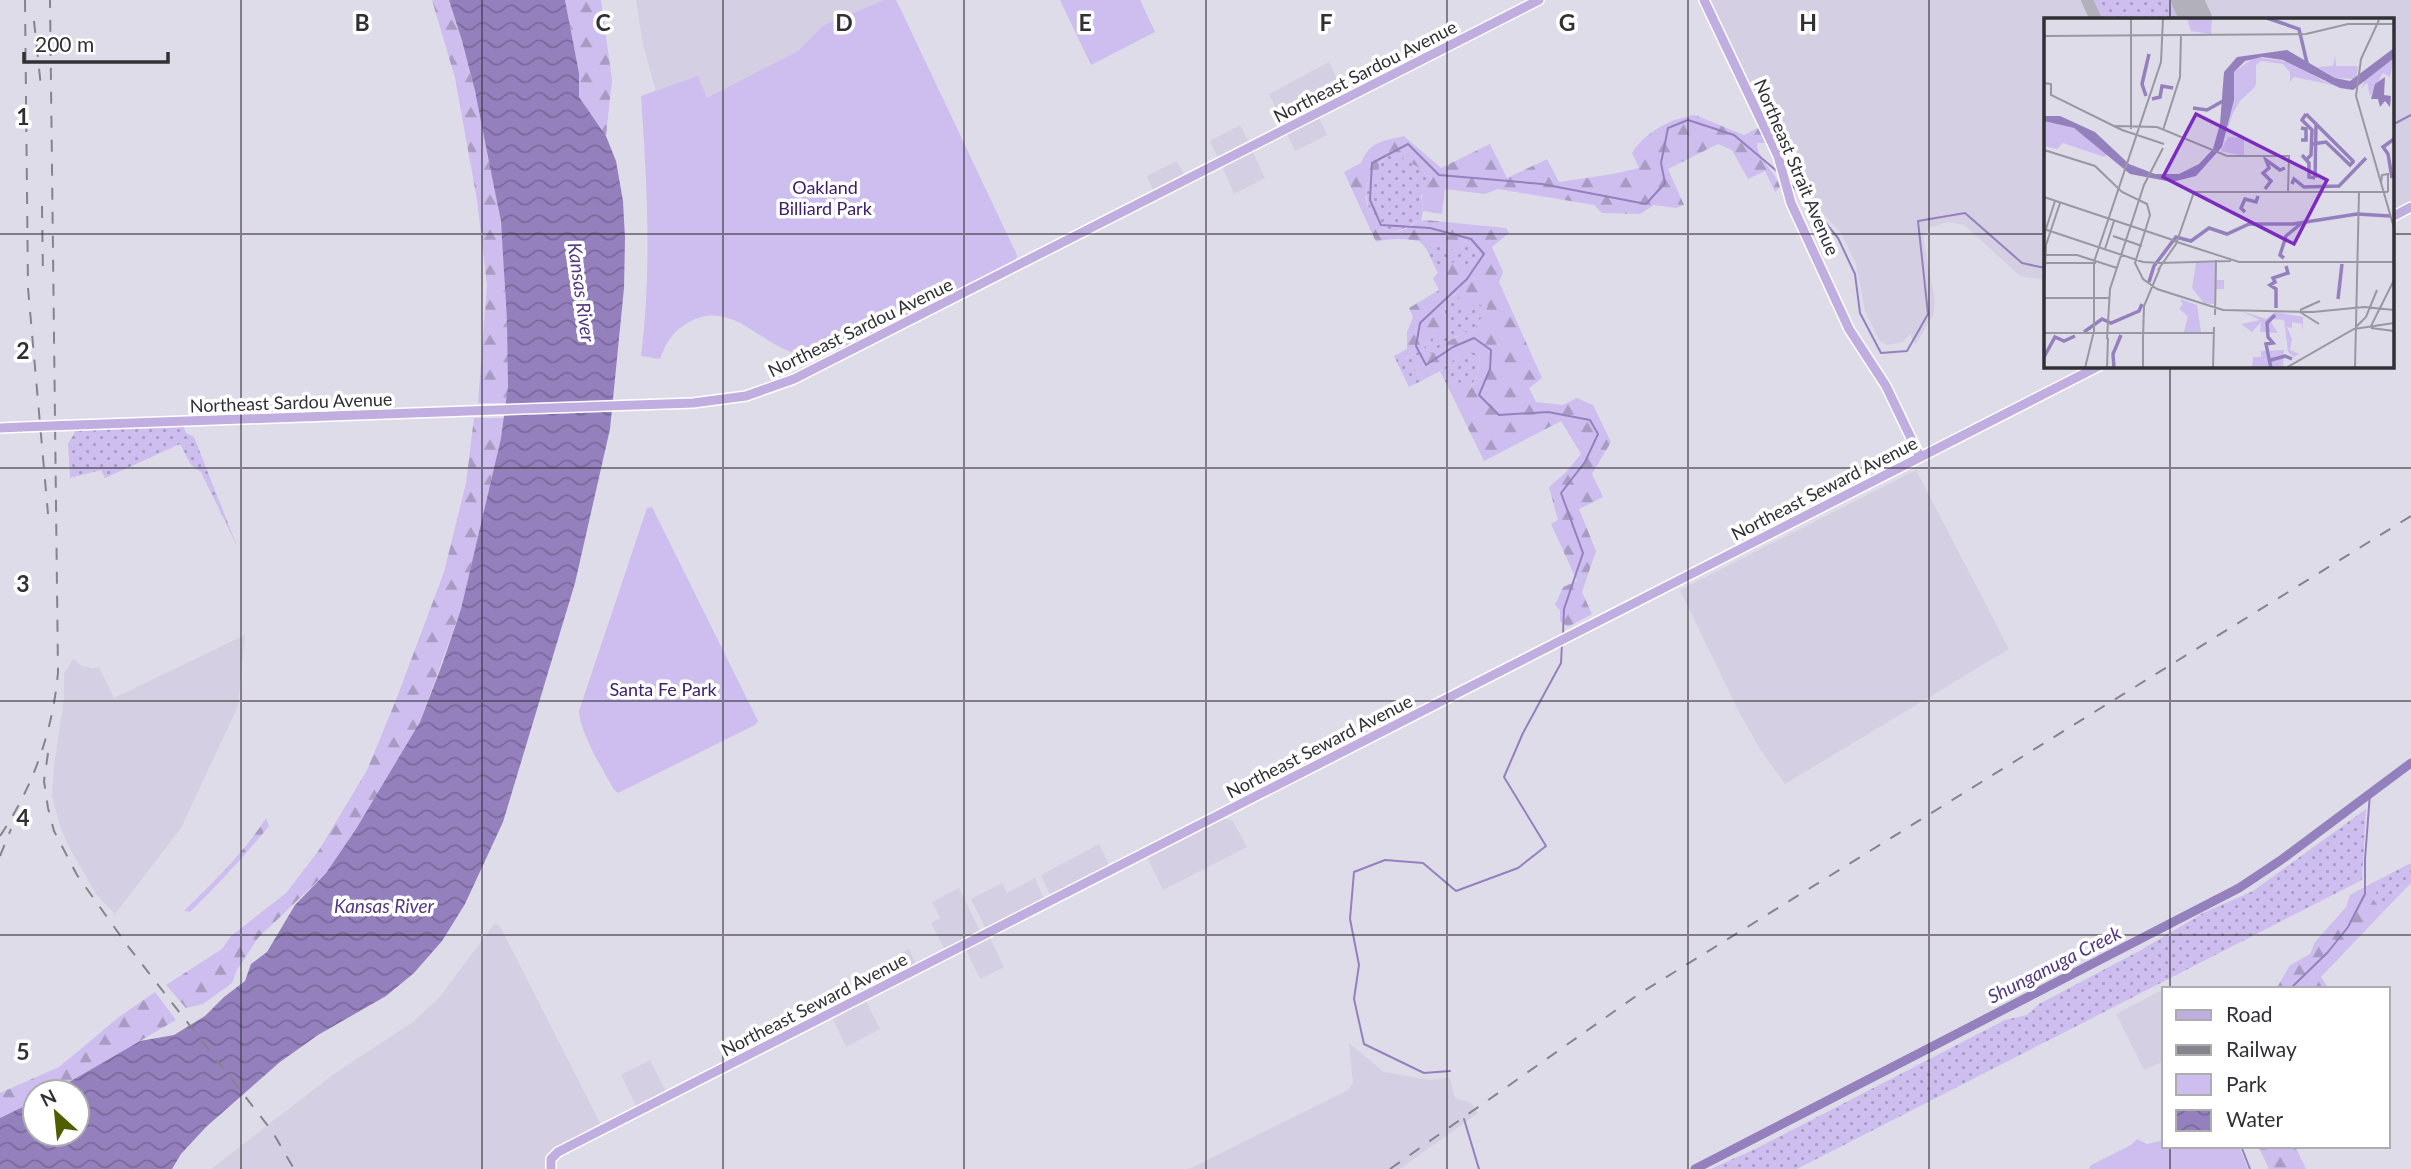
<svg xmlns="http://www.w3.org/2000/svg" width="2411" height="1169" font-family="Lato,sans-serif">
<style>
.built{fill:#d4cfe2}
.grass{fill:url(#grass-dots)}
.forest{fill:url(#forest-firs)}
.park{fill:#cdbeef}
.water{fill:url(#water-waves)}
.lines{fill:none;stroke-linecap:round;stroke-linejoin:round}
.stream{stroke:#9580be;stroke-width:2}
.river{stroke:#9580be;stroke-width:9}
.taxiway{stroke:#b2b0ba;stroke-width:12}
.runway{stroke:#b2b0ba;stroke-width:32}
.major-casing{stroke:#fff;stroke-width:12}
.major{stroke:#c0aee0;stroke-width:9}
.rail{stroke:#85838b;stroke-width:2;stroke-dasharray:12 12;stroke-linecap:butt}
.major-bridge-casing{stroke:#fff;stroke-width:12;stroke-linecap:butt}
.major-bridge{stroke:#c0aee0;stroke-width:9}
.grid{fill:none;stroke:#313035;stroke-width:2;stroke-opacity:0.55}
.labels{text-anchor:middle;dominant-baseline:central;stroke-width:7;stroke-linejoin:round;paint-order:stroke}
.street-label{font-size:18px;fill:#313035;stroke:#fff}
.park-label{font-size:18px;fill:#40206a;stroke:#fff}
.water-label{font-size:19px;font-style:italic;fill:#543782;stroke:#fff}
.inset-river{fill:none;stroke:#9580be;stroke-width:3.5}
.inset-road{fill:none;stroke:#9997a1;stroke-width:2}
.view{fill:#7b2cbf;fill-opacity:0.15;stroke:#7b2cbf;stroke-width:3.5}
.inset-edge{fill:none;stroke:#313035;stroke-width:3.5}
.grid-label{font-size:23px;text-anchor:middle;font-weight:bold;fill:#313035;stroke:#fff;stroke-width:7;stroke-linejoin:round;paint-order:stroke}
</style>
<defs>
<pattern id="grass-dots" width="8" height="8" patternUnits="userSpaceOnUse" patternTransform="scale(1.75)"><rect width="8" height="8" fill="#cdbeef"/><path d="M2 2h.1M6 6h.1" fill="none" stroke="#a79bc2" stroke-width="1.8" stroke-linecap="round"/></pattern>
<pattern id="forest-firs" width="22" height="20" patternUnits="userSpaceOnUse" patternTransform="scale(1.75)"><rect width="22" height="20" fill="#cdbeef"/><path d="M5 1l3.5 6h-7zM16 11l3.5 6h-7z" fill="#a79bc2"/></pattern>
<pattern id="water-waves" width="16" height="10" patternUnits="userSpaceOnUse" patternTransform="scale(1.75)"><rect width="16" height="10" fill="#9580be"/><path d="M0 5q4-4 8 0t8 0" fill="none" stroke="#7a699b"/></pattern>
</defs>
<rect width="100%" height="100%" fill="#dfdce9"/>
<g class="built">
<path d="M636,0H884L824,25L798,51L706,99L698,76L656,92L643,45Z"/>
<path d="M1708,0H2411V203L2392,213V19H2045V280L2020,276L1964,225L1948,222L1931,227L1923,236L1935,301L1933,316L1915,345L1910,334L1903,342L1887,345L1879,340L1865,311L1856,264L1841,233L1790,177L1782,154Z"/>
<path d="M1329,62L1343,91L1341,97L1284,125L1269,94Z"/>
<path d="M1318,116L1327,135L1295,151L1287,133Z"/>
<path d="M1240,125L1250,144L1218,158L1210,141Z"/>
<path d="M1252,150L1265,178L1234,194L1222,166Z"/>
<path d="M1177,161L1185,176L1155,191L1153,190L1147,176Z"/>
<path d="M1916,470L2009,649L1785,784L1760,749L1739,712L1680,590Z"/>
<path d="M245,635L238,706L181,828L115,914L97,895L70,849L60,826L52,796L54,765L64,699V674L73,659L82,666L93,668L99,667L114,698Z"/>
<path d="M1223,818L1233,821L1247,847L1163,890L1148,859L1149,856Z"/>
<path d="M1099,844L1108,862V867L1054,894L1049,893L1041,875Z"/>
<path d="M1035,878L1044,899L988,928L985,927L971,899L1002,883L1007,893Z"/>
<path d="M959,888L980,931L945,950L931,923L940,918L932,902Z"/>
<path d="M495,923L500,926L600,1123V1127L549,1161L546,1169H211L334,1074L413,1022L439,998Z"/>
<path d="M990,938L1004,967L980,979L966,950Z"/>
<path d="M909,949L915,962L914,965L886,980L878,965Z"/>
<path d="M2164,989V1061L2144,1070L2116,1014Z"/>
<path d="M866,1001L880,1029L846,1047L833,1019Z"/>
<path d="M1349,1043L1384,1072L1429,1080L1450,1078L1455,1098L1471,1103L1478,1113L1400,1169H1189L1348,1090L1353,1083Z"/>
<path d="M650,1060L666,1092L637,1108L621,1075Z"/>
</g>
<g class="grass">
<path d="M2094,0H2169L2178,19H2103Z"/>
<path d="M1392,149C1405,161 1420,166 1432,179L1421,196L1423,211L1421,221C1412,222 1405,230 1396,231C1374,232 1360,198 1369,180C1375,168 1385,160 1392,149Z"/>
<path d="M1418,240L1459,251L1462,241L1470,244L1479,254L1469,271L1449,261L1438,273L1426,248Z"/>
<path d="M1457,293L1478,304L1488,306L1475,329L1455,337L1412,369L1425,379L1409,387L1394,356L1398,354L1404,359L1422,350L1434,335L1447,325L1443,318L1448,300Z"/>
<path d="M1462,353H1480L1478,374L1469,390L1457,381L1447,385L1440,371Z"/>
<path d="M183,426L186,433L194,437L237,546L201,472L191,465L180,444L105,478L101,470L70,478L68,444L76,430Z"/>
<path d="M2366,809L2362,880L1797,1169H1711L1755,1149L2005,1020L2027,1015L2039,1004L2141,950L2203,913L2253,891Z"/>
<path d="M2411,863V883L2383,912L2373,899L2378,888L2376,881Z"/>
</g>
<g class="forest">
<path d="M432,0H449C472,71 489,146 500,220C504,245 504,270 505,295C508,331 511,368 506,403H478L487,285L477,200L455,78Z"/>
<path d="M565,0H601L612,80L606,136L579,97V73Z"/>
<path d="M1695,115L1744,135L1760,127L1768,143H1757C1757,160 1776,171 1780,187L1775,192L1765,171L1748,179L1732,150L1718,144L1668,169L1684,205L1676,208L1654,205L1640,214L1602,213L1594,205L1498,189L1485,194L1445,189L1442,214L1423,211C1421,198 1421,188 1432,179C1420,166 1405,161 1392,150L1379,165L1378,182L1367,183C1367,188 1365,195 1366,200C1369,214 1383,235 1400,231C1409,229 1413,222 1425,220L1506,228L1509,233L1492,247L1503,272L1499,282L1542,378L1529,388L1536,402L1563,405L1577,398L1593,405L1611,442L1592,474L1603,497L1579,509L1596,551L1582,592L1592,614L1568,627L1560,621V610L1555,605L1563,587L1577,581L1551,524L1558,520L1549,487L1565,473L1581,454L1561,421L1484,461L1447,385L1457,381L1470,389L1478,374L1480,353H1462L1440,371L1425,379L1412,369C1432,351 1450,338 1475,329L1488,306L1478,304L1470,310L1462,303L1456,293L1448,300L1443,318L1447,325V332L1434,335L1422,350L1403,359L1398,354L1407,349V332L1413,317L1409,308L1439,290L1433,278L1449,261L1469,270L1479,254L1470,244L1463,241L1459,251C1432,244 1404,234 1376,242L1344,172L1361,163C1370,141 1383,141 1404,136L1441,168L1490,144L1507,178L1547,159L1559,182L1613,174L1639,168L1632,153C1644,133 1671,118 1695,115Z"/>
<path d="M474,418H504L501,438L461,609L420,722L403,753L356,829L326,873L258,938L237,970L232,983L203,1004L186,1008L166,985L222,949L231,936L286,893L319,850L367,770L396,700L444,572L466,483Z"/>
<path d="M266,818L269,826C244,856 218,885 190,912L184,911C213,882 244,853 266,818Z"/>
<path d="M2376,881L2378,888L2373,899L2383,912L2321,977L2329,989H2276L2290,965L2310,954L2315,942L2346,907L2350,895Z"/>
<path d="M155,992L176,1020L52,1092H35V1101L0,1118V1093L59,1067L119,1017Z"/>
<path d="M2258,1146H2295L2306,1169H2269Z"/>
</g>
<g class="park">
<path d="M884,0H896L901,10L1017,255L1016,260C994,276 966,287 941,299C911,314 881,331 850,344C841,348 831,354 821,355C770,365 740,294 689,322C673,331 666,342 660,359L641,356C652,269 647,183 641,96L698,76L707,98L798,51L824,25Z"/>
<path d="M1060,0H1140L1155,32L1091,65Z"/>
<path d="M652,507L758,721L755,725L618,793L614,790C603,769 580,734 579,711L647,508Z"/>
<path d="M2137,1139L2147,1144L2164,1140V1146H2239L2248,1169H2089L2091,1165L2131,1145Z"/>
</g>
<path class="water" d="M449,0H565L579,73V97L606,136L616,161L623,201L625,238L624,288L610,429L575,583L503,822L465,904L442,941L414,973L386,996L318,1035L280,1062L206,1127L181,1154L172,1169H0V1118L35,1101V1134H77V1092H52L140,1041L174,1035L205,1016L224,997L245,981L251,964L267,952L295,905L326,873L356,829L420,722L443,662L461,609L501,438L508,386L507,322L501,222L475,91L462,41Z"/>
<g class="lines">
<g class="stream">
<path d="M2392,125L2411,115"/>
<path d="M1789,183L1805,198L1838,238L1855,274L1860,313L1881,353L1907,351L1928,314L1918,221L1965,213L2022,263L2045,268"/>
<path d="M1563,634L1564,609L1583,553L1561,493L1585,462L1598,434L1590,420L1548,412L1499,415L1479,395L1490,369L1491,350L1474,338L1453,347L1426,365L1416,346L1420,323L1467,279L1484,254L1471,239L1430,228L1381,225L1370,200L1372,163L1408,144L1439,175L1542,184L1646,204L1665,183L1661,163L1668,128L1688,120L1734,135L1778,172"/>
<path d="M2290,989L2328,952L2348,927L2365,894V859L2370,793"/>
<path d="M1450,1071L1424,1073L1364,1044L1354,999L1359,965L1350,919L1354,872L1385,860L1423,863L1456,891L1518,868L1546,846L1504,777L1523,733L1561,663L1562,643"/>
<path d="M1464,1119L1479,1169"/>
<path d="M2241,1146L2250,1169"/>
</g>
<path class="river" d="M1695,1169L2239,888L2281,860L2411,763"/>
<path class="taxiway" d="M2087,0L2096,19"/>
<path class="runway" d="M2187,0L2196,19"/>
<g class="major-casing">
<g id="major">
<path d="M1704,0L1778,156L1791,203L1849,329L1886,386L1920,457"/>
<path d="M2392,217L2411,207"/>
<path d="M76,425L693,403L746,396L794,379L1539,0"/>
<path d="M0,428L22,427"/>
<path d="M551,1169V1159L558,1152L2099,366"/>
</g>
</g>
<use href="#major" class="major"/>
<g class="rail">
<path d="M25,0L28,288L48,514"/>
<path d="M34,21L41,87"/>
<path d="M42,206L43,276"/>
<path d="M48,753L44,781L48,808L54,831L77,875L127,945L272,1131L294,1169"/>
<path d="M0,836C33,787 53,731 58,672L50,0"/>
<path d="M0,856L11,829"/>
<path d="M1390,1169L1639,994L2411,516"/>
</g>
<g class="major-bridge-casing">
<path id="major-bridge" d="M22,427L76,425"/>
</g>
<use href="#major-bridge" class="major-bridge"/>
</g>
<path class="grid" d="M241,0V1169M482,0V1169M723,0V1169M964,0V1169M1206,0V1169M1447,0V1169M1688,0V1169M1929,0V1169M2170,0V19M0,234H2045M2392,234H2411M2170,366V989M0,468H2411M0,701H2411M0,935H2411M2170,1146V1169"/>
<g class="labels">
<g class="street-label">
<text transform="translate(1365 71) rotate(-27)">Northeast Sardou Avenue</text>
<text transform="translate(1797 167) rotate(67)">Northeast Strait Avenue</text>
<text transform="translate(860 327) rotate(-26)">Northeast Sardou Avenue</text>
<text transform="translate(291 402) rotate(-2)">Northeast Sardou Avenue</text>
<text transform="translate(1824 488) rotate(-27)">Northeast Seward Avenue</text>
<text transform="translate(1319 746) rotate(-27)">Northeast Seward Avenue</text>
<text transform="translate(814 1004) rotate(-27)">Northeast Seward Avenue</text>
</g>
<g class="park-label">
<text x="825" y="187">Oakland<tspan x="825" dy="21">Billiard Park</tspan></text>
<text x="663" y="689">Santa Fe Park</text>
</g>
<g class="water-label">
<text transform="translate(582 292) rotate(82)">Kansas River</text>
<text x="384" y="905">Kansas River</text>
<text transform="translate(2054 964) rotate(-27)">Shunganuga Creek</text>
</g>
</g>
<g transform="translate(2044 18)">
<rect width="350" height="350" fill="#dfdce9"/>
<path d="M143,0H168L167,16L147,13Z" fill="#cdbeef"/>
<path d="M291,37L292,48H314L312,61L291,60L274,49L289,48ZM210,39L247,44L281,64L312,72L250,59L246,64V54L239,46L217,43L212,47V67L206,65L190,91L181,120L186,98ZM350,40L346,59L339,55L326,78L323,64L317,71L322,60ZM197,293L222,301L231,294L259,299V313L258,306L248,304V310L243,309L248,321L246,332L255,336L250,339L244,334L240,302L225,301L234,315L216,314L217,304L208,314L197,306L216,302Z" fill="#cdbeef"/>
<path d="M152,245H172L171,262H180V271H171L170,286L160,285L148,270Z" fill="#cdbeef"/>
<path d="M211,39V69L196,83L184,104L190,54ZM0,103L30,110L65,136L60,139L19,125L13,131L0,128ZM184,119L200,120V138L177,133ZM136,281L153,287L157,314H140L144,298L135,291L139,286ZM240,332L239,350H208L209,339H217V333Z" fill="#cdbeef"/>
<path d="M350,30V40L309,72L296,70L239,42L218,39L201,43L190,54V82L178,129L152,158L128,164L86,156L30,110L0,103V98H16L51,114L85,146L111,156H135L155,146L169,131L176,106L180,54L193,39L243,32L291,60L306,63ZM341,59L340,77L347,78L346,89L341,83L336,89L334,81H327L331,66Z" fill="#9580be"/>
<path class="inset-river" d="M223,0L255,11L263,45M102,78L98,66L105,36M108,81L116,79L118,68L129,70M149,90L163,92L179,83M262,96L258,102L268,112L267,137L263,141M262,96L310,144M257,122H262V111L257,110M268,126L282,124L306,147L310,143M258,137L265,145V159L271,160M271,160L272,106M348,160L344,136L339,129L350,121M248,166L250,161L260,169L295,168L322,140M221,171L227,163L219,155L225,150L222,142L236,152L241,150M201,194L197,190L201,181L212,184L214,178M240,240L236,237L242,218L259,204M105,264L110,248L132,219L147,223L165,210L183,216L205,206H249L313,196L346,198M294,281L298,246M232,290V271L226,267L231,264L229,260L244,255L242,248M40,314L58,301L67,305L95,293L98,286M0,339L11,319L20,323L31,318M227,342L241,338L248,341M70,350L69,336L77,317M227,350L222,326L229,325L224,319L223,305L231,297"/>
<path class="inset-road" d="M87,0V111M335,2L317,41L312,78L350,210M0,18L262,16L304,6H350M0,65L7,66V77L78,112L120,126M71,108L113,109L183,138H245L244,174M119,112L136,59L137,17M0,132L51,148L78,174L103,186L106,197L91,245L99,261L113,271L179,292L269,294L320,289L350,292M337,165L338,157L344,156V174M0,179L132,223M0,211L99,244L117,245M0,217L11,183M69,218L98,228M130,223L195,244H350M61,231L70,203M0,237H33L73,250M0,245H52M115,245L187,243M114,252L132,226L150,174H344M0,273L2,227L16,185M0,280H65M256,292L276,283M256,294L275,306M171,297L172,242M327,308L350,262M312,309L322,299L333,272M327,310L350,313M0,315H104M99,315H170M63,321L66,271L100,167L119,130M99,321L100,288L116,250M41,350L50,313V244L117,44L119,0M63,350L64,320M99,350V319M169,350L170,309M242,350L310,311L350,305M311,350L315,174"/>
<path class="view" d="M152,96L283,162L250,226L119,159Z"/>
<rect width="350" height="350" class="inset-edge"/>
</g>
<g class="grid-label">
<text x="362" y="31">B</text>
<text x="603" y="31">C</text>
<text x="844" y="31">D</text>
<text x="1085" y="31">E</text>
<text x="1326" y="31">F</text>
<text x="1567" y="31">G</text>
<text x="1808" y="31">H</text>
<text x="23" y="125">1</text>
<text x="23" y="359">2</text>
<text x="23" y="592">3</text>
<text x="23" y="826">4</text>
<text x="23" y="1060">5</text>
</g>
<rect x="2162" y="987" width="228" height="161" fill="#ffffff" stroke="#adacae" stroke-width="2"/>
<rect x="2176" y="1010" width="35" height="10" fill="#c0aee0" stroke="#adacae" stroke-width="2"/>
<text x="2226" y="1022" font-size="21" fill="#313035">Road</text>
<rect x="2176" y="1045" width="35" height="10" fill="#85838b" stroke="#adacae" stroke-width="2"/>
<text x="2226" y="1057" font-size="21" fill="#313035">Railway</text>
<rect x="2176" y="1074" width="35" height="21" fill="#cdbeef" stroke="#adacae" stroke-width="2"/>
<text x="2226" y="1092" font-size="21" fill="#313035">Park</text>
<rect x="2176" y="1110" width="35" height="21" fill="url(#water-waves)" stroke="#adacae" stroke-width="2"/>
<text x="2226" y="1127" font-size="21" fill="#313035">Water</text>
<g transform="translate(56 1113) rotate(333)"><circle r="33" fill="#ffffff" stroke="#adacae" stroke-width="2"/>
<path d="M0-5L12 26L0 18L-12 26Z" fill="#505e00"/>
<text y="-10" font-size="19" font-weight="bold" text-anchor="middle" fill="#313035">N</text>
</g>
<path d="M24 52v10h144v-10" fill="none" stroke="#313035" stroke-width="3.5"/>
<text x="35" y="52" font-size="21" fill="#313035" stroke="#ffffff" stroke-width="5" paint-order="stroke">200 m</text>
</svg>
